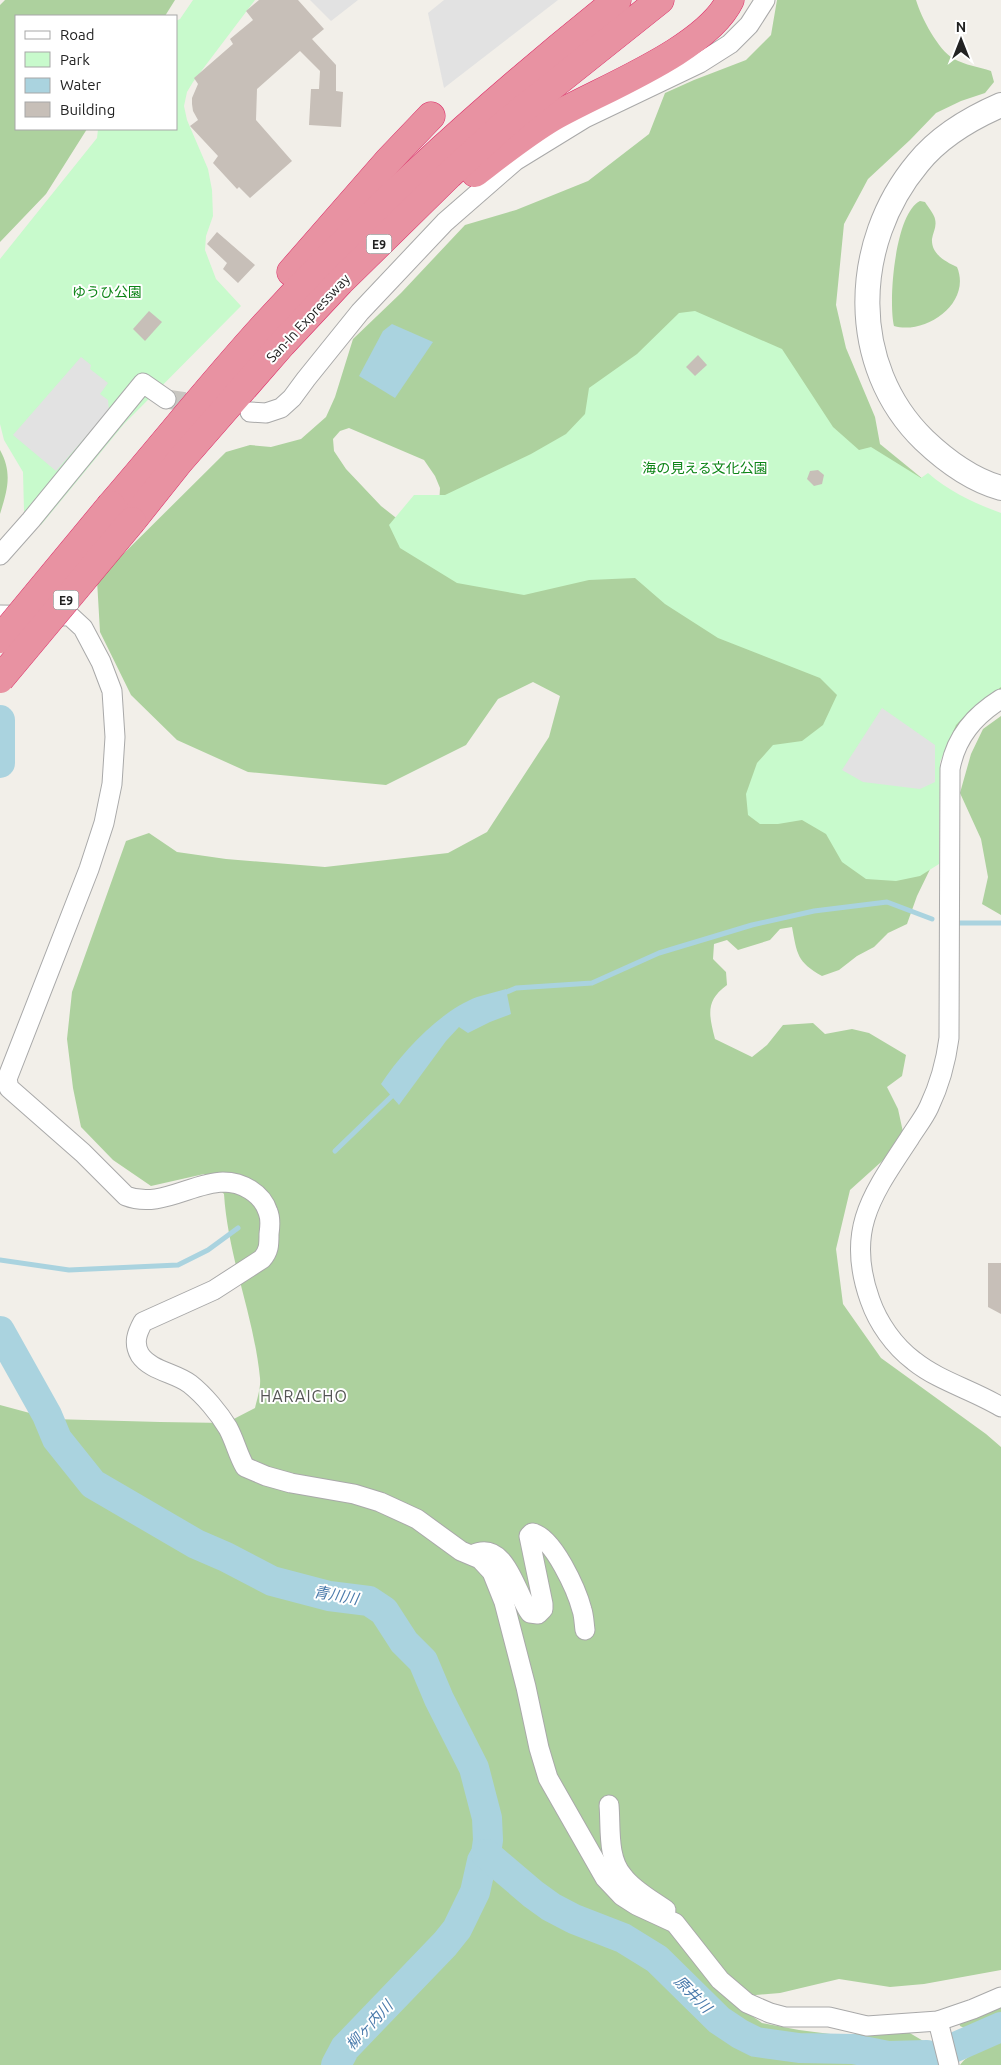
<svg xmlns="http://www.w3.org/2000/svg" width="1001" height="2065" font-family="Ubuntu,'Noto Sans JP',sans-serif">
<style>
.forest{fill:#add19e;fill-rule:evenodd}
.park{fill:#c8facc}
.parking{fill:#e2e2e2}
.water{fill:#aad3df}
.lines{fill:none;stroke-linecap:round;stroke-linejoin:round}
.stream{stroke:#aad3df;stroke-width:5}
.river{stroke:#aad3df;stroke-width:30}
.building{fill:#c7bfb8}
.minor-tunnel{stroke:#c8c6c1;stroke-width:19;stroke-dasharray:19 9;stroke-linecap:butt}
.minor-casing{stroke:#a9a9a9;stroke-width:21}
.tertiary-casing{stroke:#a9a9a9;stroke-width:26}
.motorway-casing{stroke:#dc2a67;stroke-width:29}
.minor{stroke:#fff;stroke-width:19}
.tertiary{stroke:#fff;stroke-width:24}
.motorway{stroke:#e892a2;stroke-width:28}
.motorway-bridge-casing{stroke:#dc2a67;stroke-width:29;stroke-linecap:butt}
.motorway-bridge{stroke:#e892a2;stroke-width:28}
.labels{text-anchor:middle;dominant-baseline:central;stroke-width:4;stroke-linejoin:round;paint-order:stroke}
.shield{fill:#fff;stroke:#646464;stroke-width:1}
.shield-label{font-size:12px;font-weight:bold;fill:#222}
.park-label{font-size:14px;fill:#0c8416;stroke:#fff}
.street-label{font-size:14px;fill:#222;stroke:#fff}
.water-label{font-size:15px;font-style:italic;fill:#4a7aab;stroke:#fff}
.quarter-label{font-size:16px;letter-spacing:1px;fill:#555;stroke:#fff}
</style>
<rect width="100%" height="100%" fill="#f2efe9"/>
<g class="forest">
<path d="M5,0H175L165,16H16V129H87L46,194L0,242V5Z"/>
<path d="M777,0H916C921,17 938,50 954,59C965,65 979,67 991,71L994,82L985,93L961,101L936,113L910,140L868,179L844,224L836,305L846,348L875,417L880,444L929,484L1001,681V692L943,745L935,737L934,861L917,896L907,924L888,933L874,947L857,956L839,970L822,976C797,962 797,954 792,927L780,929L770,940L738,950L727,940L714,944L713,959L726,972L727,985C705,1001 709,1015 715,1039L752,1057L767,1045L783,1025L813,1023L825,1034L852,1029L869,1033L906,1055L902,1076L887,1087L898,1109L903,1132L890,1154L850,1190L836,1249L843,1304L881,1358L986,1434L1001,1447V1970L924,1984L890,1987L839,1979L780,1993L756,1995L735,2004L762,2023L799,2030L838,2035L908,2032L925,2042L934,2065H0V1405L52,1419L160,1422L226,1423L255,1408C257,1399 261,1388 260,1378C254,1316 228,1257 224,1194L204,1174L151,1186L113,1160L81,1127L73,1088L67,1039L72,992L126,841L149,833L177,852L226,859L325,867L448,853L487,832L549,737L560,696L533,682L498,699L466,745L386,785L248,772L177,740L131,695L100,632L97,580L226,452L250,445L271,447L301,439L326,417L335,397L353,339L401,293L465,225L516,210L588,181L649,134L665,93L694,80L746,60L771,35ZM349,428L424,460L435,476L440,488L439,506L409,528L381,506L346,469L334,451L333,439L340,431Z"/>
<path d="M920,201L925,202C928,207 934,214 935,219C937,227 933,232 932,239C931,254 946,262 957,267C972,303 926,335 894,326C888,301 895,213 920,201Z"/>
<path d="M0,450C13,473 7,491 0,514Z"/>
<path d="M1001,716V915L982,904L988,877L981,839L960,793L971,754L983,729Z"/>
<path d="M1001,2002V2065H960C970,2051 989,2053 987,2035C979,2028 969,2031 960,2026L959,2022Z"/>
</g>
<g class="park">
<path d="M193,0H255L193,82L187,92L184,106L187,120L208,169L212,190L213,216L206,236L205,250L216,279L241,306L124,424L41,525L24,511L23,472L4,440L0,424V259L97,138L98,129H176V21L180,19Z"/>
<path d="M695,311L782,349L833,427L859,450L871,447L921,478L928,473C950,492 974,503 1001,513V687L971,709L956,725L940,762L939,864L920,876L896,881L866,879L842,862L826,834L802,820L778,824H760L748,815L746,794L757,763L773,745L802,741L823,725L837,695L820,678L718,638L665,604L635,578L589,580L524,595L457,583L400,548L389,525L414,495H445L531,454L566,434L585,414L589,388L637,354L679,313Z"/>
</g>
<g class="parking">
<path d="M310,0H358L331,21Z"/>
<path d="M444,0H558L444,88L428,13Z"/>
<path d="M81,357L91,365L90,369L108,383L100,394L108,400L109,410L56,471L13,435Z"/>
<path d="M882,708L935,745V782L920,789L863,782L842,770Z"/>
</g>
<g class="water">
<path d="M392,324L433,342L395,398L359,376L383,331Z"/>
<path d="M506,989L511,1014L490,1022L468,1033L459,1027L446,1041L399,1105L381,1084C402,1052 440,1011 477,997C486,994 497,992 506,989Z"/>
</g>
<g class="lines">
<g class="stream">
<path d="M960,923H1001"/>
<path d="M502,994L516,988L592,983L659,953L752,925L814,911L887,902L932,919"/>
<path d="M335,1151L395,1093"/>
<path d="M0,1260L69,1270L178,1265L208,1250L238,1228"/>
</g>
<g class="river">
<path d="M0,720V763"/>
<path d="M0,1331L47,1415L57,1439L93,1484L196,1544L226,1557L272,1581L329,1596L369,1601L384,1611L404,1642L423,1661L439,1699L474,1768L487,1818L488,1840L486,1854L482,1861L475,1892L457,1929L445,1944L345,2048L336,2065"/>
<path d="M486,1854L533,1894L551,1907L574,1919L623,1938L657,1959L719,2020L740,2034L756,2042L799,2048L853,2049L888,2056L927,2055"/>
<path d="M953,2048L1001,2027"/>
</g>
</g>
<g class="building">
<path d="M259,0H298L324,29L312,39L336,65V91L343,92L341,127L309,125L311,89H319L320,71L300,51L257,89L256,120L292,161L250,198L239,187L237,189L213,163L218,156L190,126L198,120L193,111L192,104V98L198,84L194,78L233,44L230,39L253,20L246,11Z"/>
<path d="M217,232L255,265L238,283L223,269L227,263L207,244Z"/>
<path d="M149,311L162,322L145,341L133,329Z"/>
<path d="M698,355L707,365L695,376L686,367Z"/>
<path d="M818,470L824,475L822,484L814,486L807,479L810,471Z"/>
<path d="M988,1263H1001V1314L988,1307Z"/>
</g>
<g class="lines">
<path class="minor-tunnel" d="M166,399L207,405"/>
<g class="minor-casing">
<g id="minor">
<path d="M250,412L266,413L281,408L292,398L306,379L360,312L445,222L515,161L585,118L700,63L730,44L749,25L765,0"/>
<path d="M0,555L31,520L143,383L166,399"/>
<path d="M0,615L70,616L83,628L101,662L112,691L115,737L112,784L104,823L89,869L7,1079L9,1088L83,1153L126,1196C159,1209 191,1183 223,1182C242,1182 262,1193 268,1212C271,1219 270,1227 269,1234C269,1245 269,1251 262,1259L214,1290L143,1322C137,1333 133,1343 140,1355C151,1371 176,1373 190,1384C204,1395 219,1413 228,1428C235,1441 238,1455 245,1467L266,1476L291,1483L354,1494L380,1502L417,1519L461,1551L480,1559L492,1572L504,1602L526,1687L539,1748L548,1778L605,1878L622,1896L636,1905L675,1923L720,1980L747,2003L770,2013L785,2017H829L867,2026L938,2021L973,2009L1001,1997"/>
<path d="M1001,699C974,716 956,737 950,769L949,1038C946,1061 939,1086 929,1107C924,1118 915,1129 909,1139C872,1195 845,1230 870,1300C878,1323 894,1346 914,1361C939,1381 973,1390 1001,1407"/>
<path d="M472,1555C505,1539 515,1590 528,1610L530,1613L538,1614L543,1609V1604L529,1536L532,1533C553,1536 577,1591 582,1610C584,1616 584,1623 585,1630"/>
<path d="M609,1805C611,1827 607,1858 623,1876C633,1890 652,1900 666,1910"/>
<path d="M938,2021L949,2065"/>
</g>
</g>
<g class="tertiary-casing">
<path id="tertiary" d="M1001,105C971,118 939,137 918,163C851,243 848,366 924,440C945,460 972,480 1001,488"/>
</g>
<g class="motorway-casing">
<g id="motorway">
<path d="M475,173C501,153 526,133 553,117C602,89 706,50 730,0"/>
<path d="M291,272L388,161L431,116"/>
<path d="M111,505C163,445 212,383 265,325C373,207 493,99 617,0"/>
<path d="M132,521L179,462L282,344L340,282L449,175L507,122L660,0"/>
</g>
</g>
<use href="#minor" class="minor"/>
<use href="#tertiary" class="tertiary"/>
<use href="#motorway" class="motorway"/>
<g class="motorway-bridge-casing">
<g id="motorway-bridge">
<path d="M0,639L111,505"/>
<path d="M0,679L132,521"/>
</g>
</g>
<use href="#motorway-bridge" class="motorway-bridge"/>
</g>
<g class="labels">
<g class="shield">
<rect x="366.5" y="234.5" width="25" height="19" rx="4"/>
<rect x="53.5" y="590.5" width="25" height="19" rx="4"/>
</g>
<g class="shield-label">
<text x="379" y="244">E9</text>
<text x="66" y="600">E9</text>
</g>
<g class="park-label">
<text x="107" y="292">ゆうひ公園</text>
<text x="705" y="468">海の見える文化公園</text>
</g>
<g class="street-label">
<text transform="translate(308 318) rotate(-47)">San-In Expressway</text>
</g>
<g class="water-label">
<text transform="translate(336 1595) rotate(10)">青川川</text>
<text transform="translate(693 1994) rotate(45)">原井川</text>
<text transform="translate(369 2025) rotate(-47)">柳ヶ内川</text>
</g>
<g class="quarter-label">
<text x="304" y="1396">HARAICHO</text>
</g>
</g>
<rect x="15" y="15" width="162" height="115" fill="#ffffff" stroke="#a7a7a7"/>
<rect x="25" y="31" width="25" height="8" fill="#ffffff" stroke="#a7a7a7"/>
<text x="60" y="40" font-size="15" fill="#222222">Road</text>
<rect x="25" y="52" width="25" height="15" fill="#c8facc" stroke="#a7a7a7"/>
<text x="60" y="65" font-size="15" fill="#222222">Park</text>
<rect x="25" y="78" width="25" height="15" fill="#aad3df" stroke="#a7a7a7"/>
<text x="60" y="90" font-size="15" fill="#222222">Water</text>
<rect x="25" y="102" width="25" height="15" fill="#c7bfb8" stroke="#a7a7a7"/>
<text x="60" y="115" font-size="15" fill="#222222">Building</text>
<g transform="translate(961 40)" stroke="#ffffff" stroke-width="4" paint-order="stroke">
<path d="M0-4L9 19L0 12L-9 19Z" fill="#222222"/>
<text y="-8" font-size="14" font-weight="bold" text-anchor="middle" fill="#222222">N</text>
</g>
</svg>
